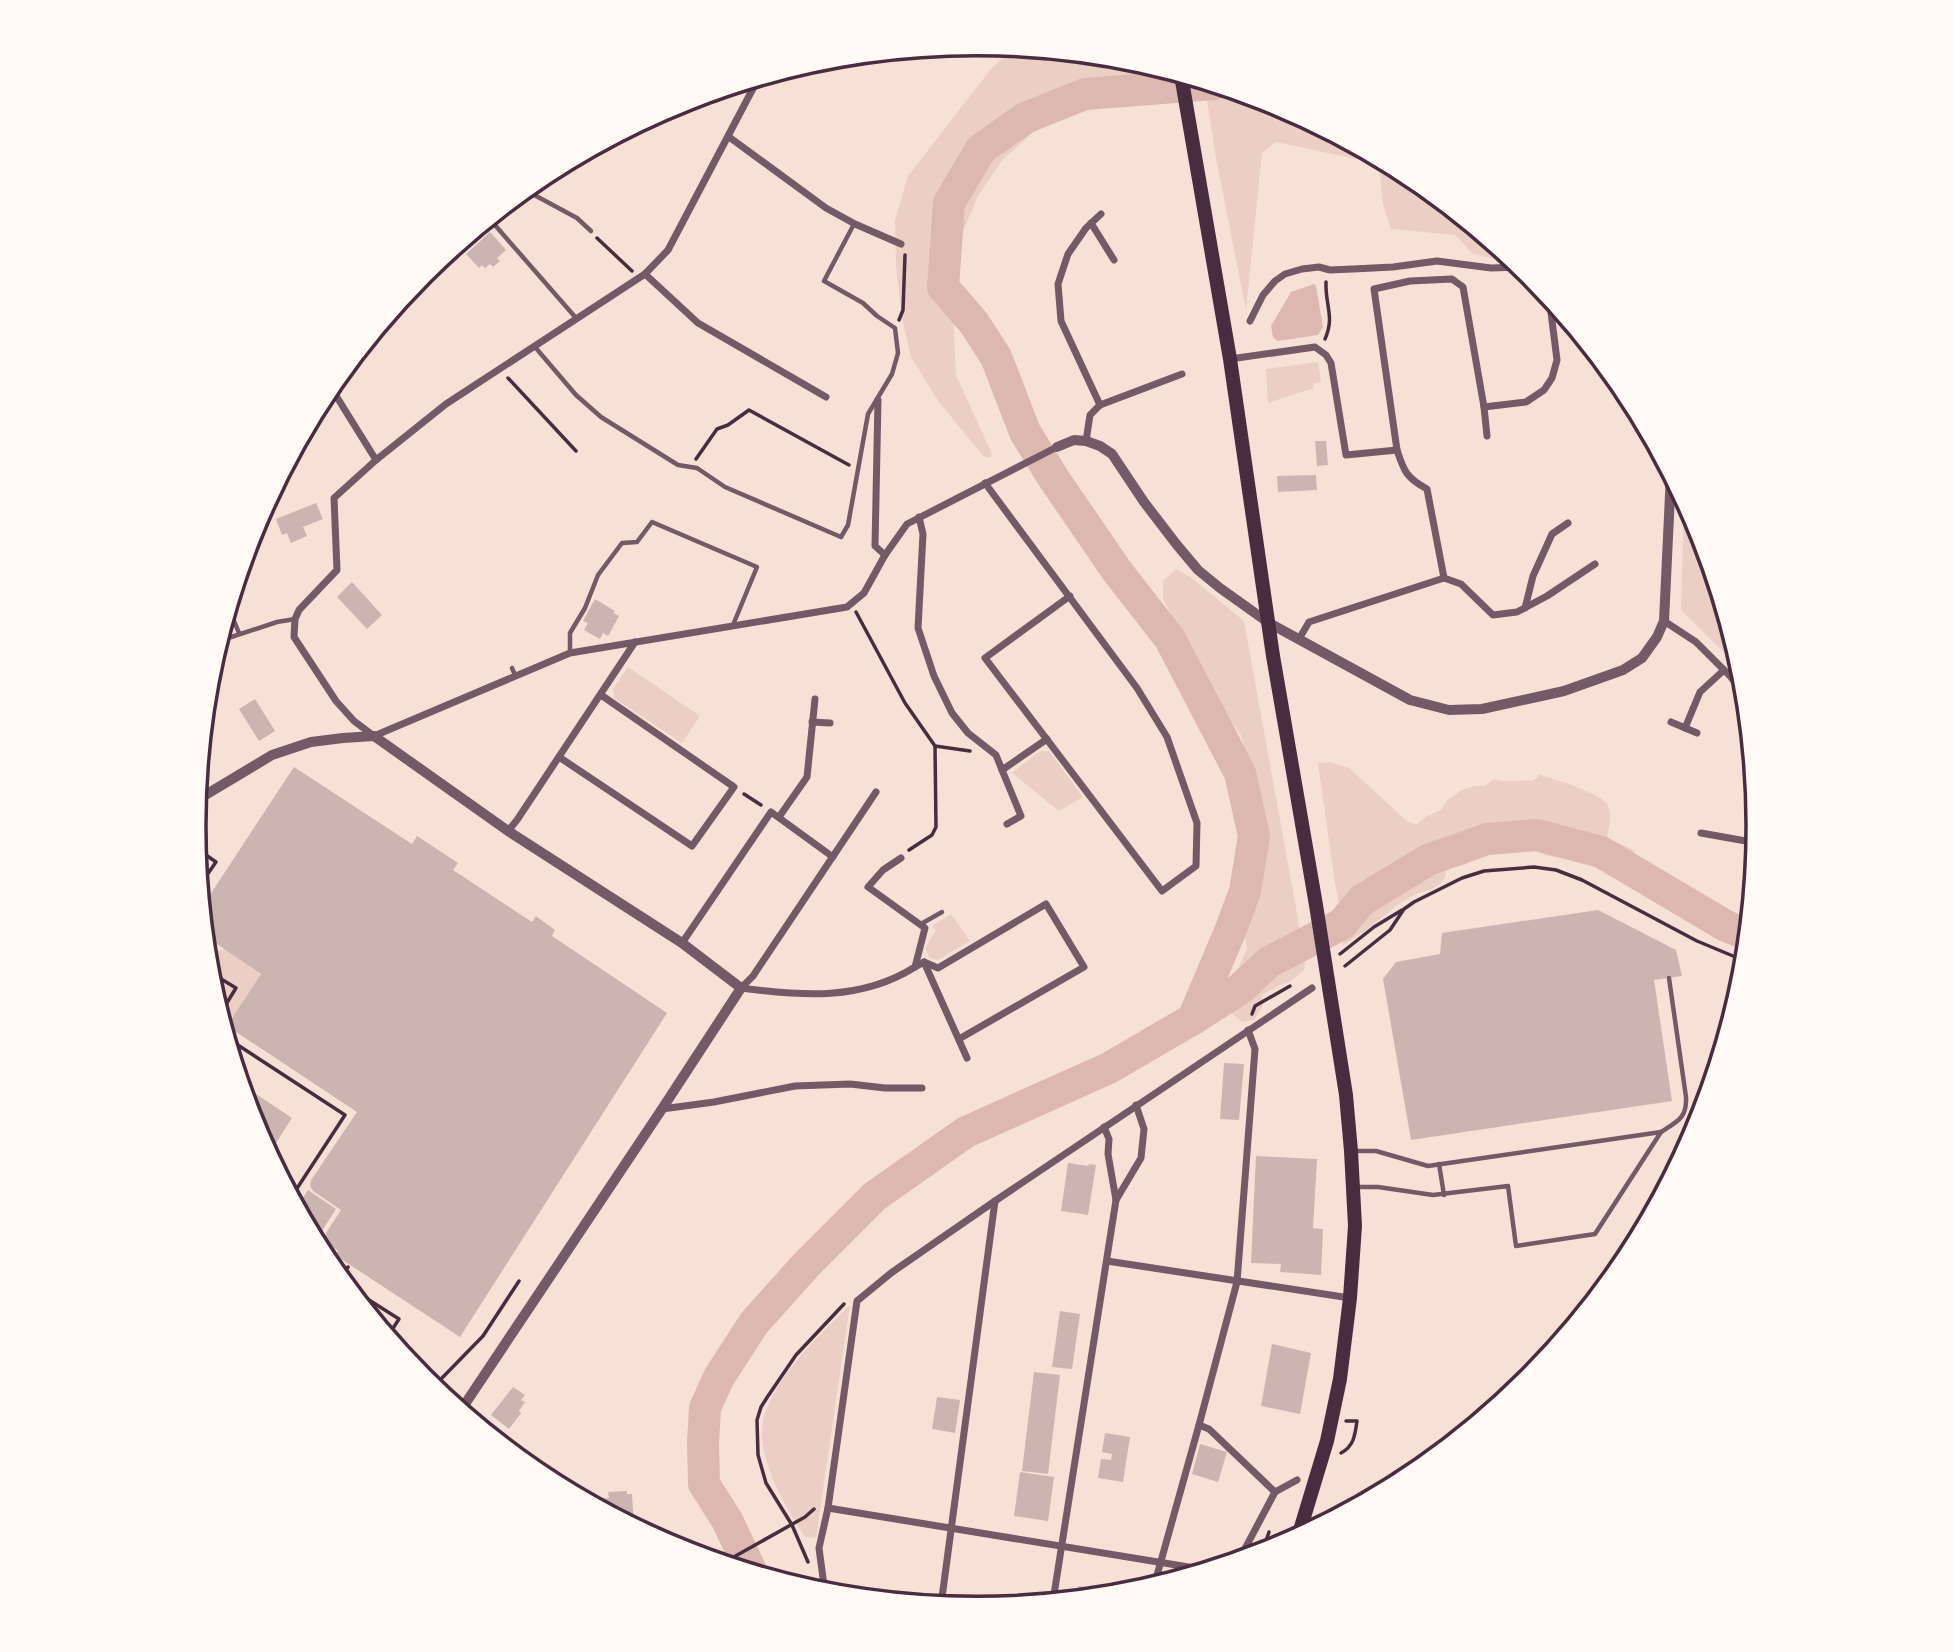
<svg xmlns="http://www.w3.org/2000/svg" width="1953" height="1652" font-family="'DM Sans',sans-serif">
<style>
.green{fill:#ebcfc5}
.water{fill:#dcb8b0}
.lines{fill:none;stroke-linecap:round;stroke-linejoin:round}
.river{stroke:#dcb8b0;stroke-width:32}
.building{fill:#ccb4b1}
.path{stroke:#4a2c40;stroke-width:3.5}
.service{stroke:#755966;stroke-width:4.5}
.minor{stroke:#755966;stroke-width:7}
.tertiary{stroke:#755966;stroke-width:10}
.trunk{stroke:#4a2c40;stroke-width:14}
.rim{fill:none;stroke:#4a2c40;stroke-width:3.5}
</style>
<rect width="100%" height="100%" fill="#f7e1d7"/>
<g class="green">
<path d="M1022,48L1129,59L1153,66L1155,84L1141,93L1056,120L1035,131L1003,159L978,196L959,241L953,315L956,375L992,454L990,458L983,456L939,402L911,357L902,318L896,266L895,220L908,176L991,69L1011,50Z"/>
<path d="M1204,81L1276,103L1411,176L1512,259L1500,260L1473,254L1455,235L1391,229L1383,205L1379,164L1276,142L1262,153L1246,310L1216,158Z"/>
<path d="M1318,362L1321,382L1313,384L1314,388L1268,403L1266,369Z"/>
<path d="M1684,498L1699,527L1743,671L1681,610Z"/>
<path d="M1176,569L1192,578L1244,621L1304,952L1305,969L1291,981L1278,986L1262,995L1263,1006L1254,1020L1242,1022L1229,1011L1227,995L1247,948L1244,933L1262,872V828L1254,784L1241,735L1205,685L1186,649L1163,598V581Z"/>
<path d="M628,667L700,716L682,743L614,698L613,689Z"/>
<path d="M1040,751H1049L1083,797L1059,811L1012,773Z"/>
<path d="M1329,762L1349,768L1407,821L1416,825L1427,816L1441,810L1447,800L1462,790L1475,786H1484L1494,779C1508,783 1518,779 1532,781L1540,775C1553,778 1602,794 1607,804C1613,815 1609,827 1607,838L1634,850L1637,870L1566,857C1550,858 1541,855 1529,846L1477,856L1465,865L1446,868L1445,877L1440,884L1432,889L1416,894L1399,904L1365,931L1343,945L1340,909L1335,884L1318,763Z"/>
<path d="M951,914L970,941L938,960L930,958L925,948L936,930L932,926Z"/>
<path d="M231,949L258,969L261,980L240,1014L230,1017L221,1016L209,978L207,956L219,950Z"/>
<path d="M850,1305L816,1538L805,1537C786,1508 760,1465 762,1429C765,1386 820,1334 850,1305Z"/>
</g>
<path class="water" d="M1314,284L1316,286L1323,327L1318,335L1278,341L1273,337L1271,326L1291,292Z"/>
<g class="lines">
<g class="river">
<path d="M1193,1019L1231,929L1245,891L1254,836L1240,773L1170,639L1117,571L1054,479L1025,432L996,357L974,323L943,287L949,203L981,149L1025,118L1085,94L1214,84"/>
<path d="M751,1571L727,1520L704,1484L703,1443L705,1408L719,1377L754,1323L805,1266L875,1196L966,1132L1109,1068L1193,1019L1240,989L1269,962L1342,924L1362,900L1428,860L1487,839L1537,835L1601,852L1726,926L1748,935"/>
</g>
</g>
<g class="building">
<path d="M490,232L506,250L497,258L500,261L493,267L490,264L485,268L482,265L479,268L466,254Z"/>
<path d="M1315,441H1326L1328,465L1317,466Z"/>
<path d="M1316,475L1317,490L1278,492L1277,476Z"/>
<path d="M316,503L323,519L303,527L307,536L291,543L287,533L282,535L276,519Z"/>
<path d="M352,582L382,615L367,629L337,597Z"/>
<path d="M595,599L615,611L613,613L619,616L608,636L603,633L600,639L584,630L588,623L583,621Z"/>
<path d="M255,699L275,731L259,741L239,709Z"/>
<path d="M294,767L412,844L417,836L458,863L453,870L532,922L536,916L555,930L552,936L667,1013L460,1337L335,1255L338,1251L329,1244L326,1238V1233L341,1210L313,1191L310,1186L311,1180L357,1112L227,1026L261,974L205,936L202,907Z"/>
<path d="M1598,910L1676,950L1682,976L1654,980L1672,1101L1411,1140L1383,979L1396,962L1440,954L1442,933Z"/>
<path d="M1224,1063L1244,1064L1239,1120L1220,1119Z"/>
<path d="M241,1084L292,1118L269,1154L254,1125Z"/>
<path d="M1256,1156L1317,1159L1313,1228L1323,1229L1321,1275L1280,1272L1281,1264L1251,1263Z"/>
<path d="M1068,1163L1088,1166L1089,1164L1096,1165L1088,1215L1061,1211Z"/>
<path d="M308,1190L336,1209L318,1237L311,1232L297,1207Z"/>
<path d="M1060,1311L1080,1314L1072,1369L1052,1367Z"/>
<path d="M1272,1344L1311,1353L1300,1414L1261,1406Z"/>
<path d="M1034,1372L1060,1375L1048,1474L1022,1471Z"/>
<path d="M513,1387L525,1395L521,1400L525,1402L519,1411L521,1413L509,1429L491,1415Z"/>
<path d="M937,1397L960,1400L955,1433L932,1429Z"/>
<path d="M1105,1433L1130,1437L1123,1482L1098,1478L1101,1459L1111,1460L1112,1454L1102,1452Z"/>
<path d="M1200,1444L1227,1452L1218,1482L1192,1474Z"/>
<path d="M1020,1472L1054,1477L1048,1521L1014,1516Z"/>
<path d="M627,1491V1494H632L634,1526L597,1506L596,1499L609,1498L608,1492Z"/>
<path d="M1078,1586L1110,1591L1109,1595L1076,1598Z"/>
</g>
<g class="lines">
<g class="path">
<path d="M597,238L632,271"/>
<path d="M899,320L903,310L905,255"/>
<path d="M1325,339C1335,317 1325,305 1326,282"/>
<path d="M508,378L576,451"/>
<path d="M696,459L717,429L728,425L749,410L849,465"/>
<path d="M856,612L905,703L935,746L936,827L932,835L909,850"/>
<path d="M935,746L970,751"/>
<path d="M744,794L761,805"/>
<path d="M196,848L216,862L200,885"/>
<path d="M1340,954L1374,927L1402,910"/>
<path d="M1345,966L1390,930L1404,909L1414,902L1462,878L1484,871L1534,867L1556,870L1582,880L1697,941L1745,961"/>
<path d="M208,971L236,988L220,1014"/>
<path d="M1252,1014L1255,1006L1290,986"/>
<path d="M227,1038L345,1115L292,1196"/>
<path d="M341,1278L348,1267"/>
<path d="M347,1286L399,1319L388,1336"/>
<path d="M442,1378L483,1336L519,1281"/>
<path d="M1341,1453C1354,1446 1355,1435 1357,1421H1346"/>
<path d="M1262,1553L1269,1532"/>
<path d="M808,1562L792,1525L766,1483L758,1455L757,1420L761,1407L768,1396L796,1355L844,1304"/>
<path d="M723,1563L805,1517L814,1509"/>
</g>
<g class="service">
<path d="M525,190L577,218L591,231"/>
<path d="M497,213L494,224L576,318"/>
<path d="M535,347L576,395L601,417L678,465L697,468L725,487L841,537L848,525L868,414L892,374L898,353L895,328L877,316L863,303L824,281L854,224"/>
<path d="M229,609L239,633"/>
<path d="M219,641L277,622L295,619"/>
<path d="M570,652V633L585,608L598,575L622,543L637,542L652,522L757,567L733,625"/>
<path d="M512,668L515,675"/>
<path d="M921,924L942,912"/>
<path d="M1355,1151H1376L1428,1166L1661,1132"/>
<path d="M1439,1164L1444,1195"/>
<path d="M1354,1187H1378L1433,1195L1508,1186L1516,1246L1595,1234L1661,1132C1678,1121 1687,1118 1686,1097L1669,978"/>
</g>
<g class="minor">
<path d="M758,79L668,250L645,274L446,404L376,460L334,498L337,570L299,610L295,619L294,637L336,701L354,721L374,736L570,653L847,607L864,593L885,555L907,524L1057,447"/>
<path d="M729,137L826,208L855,224L901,244"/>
<path d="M1091,223L1114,260"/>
<path d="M645,274L698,323L826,397"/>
<path d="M1250,321L1263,295L1275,281L1285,274L1302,269L1319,267L1330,270L1353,269L1393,267L1437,261L1491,268L1522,267"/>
<path d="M1230,359L1315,347L1326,355L1331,363L1346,455L1397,450"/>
<path d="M330,386L376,460"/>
<path d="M878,400L875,546L885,555"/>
<path d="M1100,405L1061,321L1058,284L1068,254L1086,228L1101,214"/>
<path d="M1484,407L1526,402L1544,390L1552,378L1557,360L1549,297"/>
<path d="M1086,441L1090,415L1100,405L1182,374"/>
<path d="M985,483L1137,688L1167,737L1197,823L1196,866L1162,891L985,658L1070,596"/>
<path d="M919,517L923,534L918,628L934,676L952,713L968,733L996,755L1002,770L1047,739"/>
<path d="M1444,578L1427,489C1407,478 1404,472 1397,450L1374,289L1410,281L1452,279L1463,287L1484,407L1487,436"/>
<path d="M1525,608L1533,576L1552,534L1568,523"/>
<path d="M1664,621L1696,642L1730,676L1746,697"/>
<path d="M1299,639L1309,622L1444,578L1461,584L1493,615L1517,612L1547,596L1595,564"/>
<path d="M812,722L830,723"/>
<path d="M1671,722L1697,733"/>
<path d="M1685,728L1700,692L1724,670"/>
<path d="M559,757L692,846L734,787L601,695"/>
<path d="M1002,770L1021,816L1007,824"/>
<path d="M779,817L807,777L815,699"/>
<path d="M508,831L517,820L635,642"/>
<path d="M1701,833L1757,843"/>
<path d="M682,943L771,812L833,857"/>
<path d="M924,962L967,1058"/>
<path d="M915,967L924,962L938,968L1046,904L1084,967L959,1039"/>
<path d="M741,988C802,996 861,1001 915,967L925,928L868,887L883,870L901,858"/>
<path d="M741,988L753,976L876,792"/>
<path d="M662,1109L714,1102L795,1086L850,1084L885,1088H922"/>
<path d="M1116,1200L1141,1158L1144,1129L1136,1105"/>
<path d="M1107,1261L1350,1298"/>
<path d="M1199,1425L1209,1429L1275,1492"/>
<path d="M828,1508L1207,1570"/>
<path d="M1239,1560L1275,1492L1297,1480"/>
<path d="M1154,1586L1199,1425L1237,1282L1255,1049L1248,1030"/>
<path d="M825,1593L819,1548L828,1508L857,1301L891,1273L995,1201L1312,988"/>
<path d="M1053,1601L1116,1200L1108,1154L1109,1139L1104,1127"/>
<path d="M941,1605L995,1201"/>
</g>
<g class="tertiary">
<path d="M1057,447L1074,440L1086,441L1100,446L1112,454L1144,502L1177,545L1198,570L1220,588L1269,623L1410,700L1449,710L1482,709L1564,691L1623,670L1642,658L1657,637L1664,621L1671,474"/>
<path d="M197,800L272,755L311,742L343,738L374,736L508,831L682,943L741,988L662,1109L461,1410"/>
</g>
<path class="trunk" d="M1181,75L1230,359L1273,656L1316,905L1346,1095L1351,1151L1355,1226L1350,1298L1340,1379L1327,1441L1298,1537"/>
</g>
<path d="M0 0H1953V1652H0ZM206 826a770 770 0 1 1 1540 0a770 770 0 1 1-1540 0Z" fill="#fffaf5" fill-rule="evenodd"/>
<path class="rim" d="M206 826a770 770 0 1 1 1540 0a770 770 0 1 1-1540 0Z"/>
</svg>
